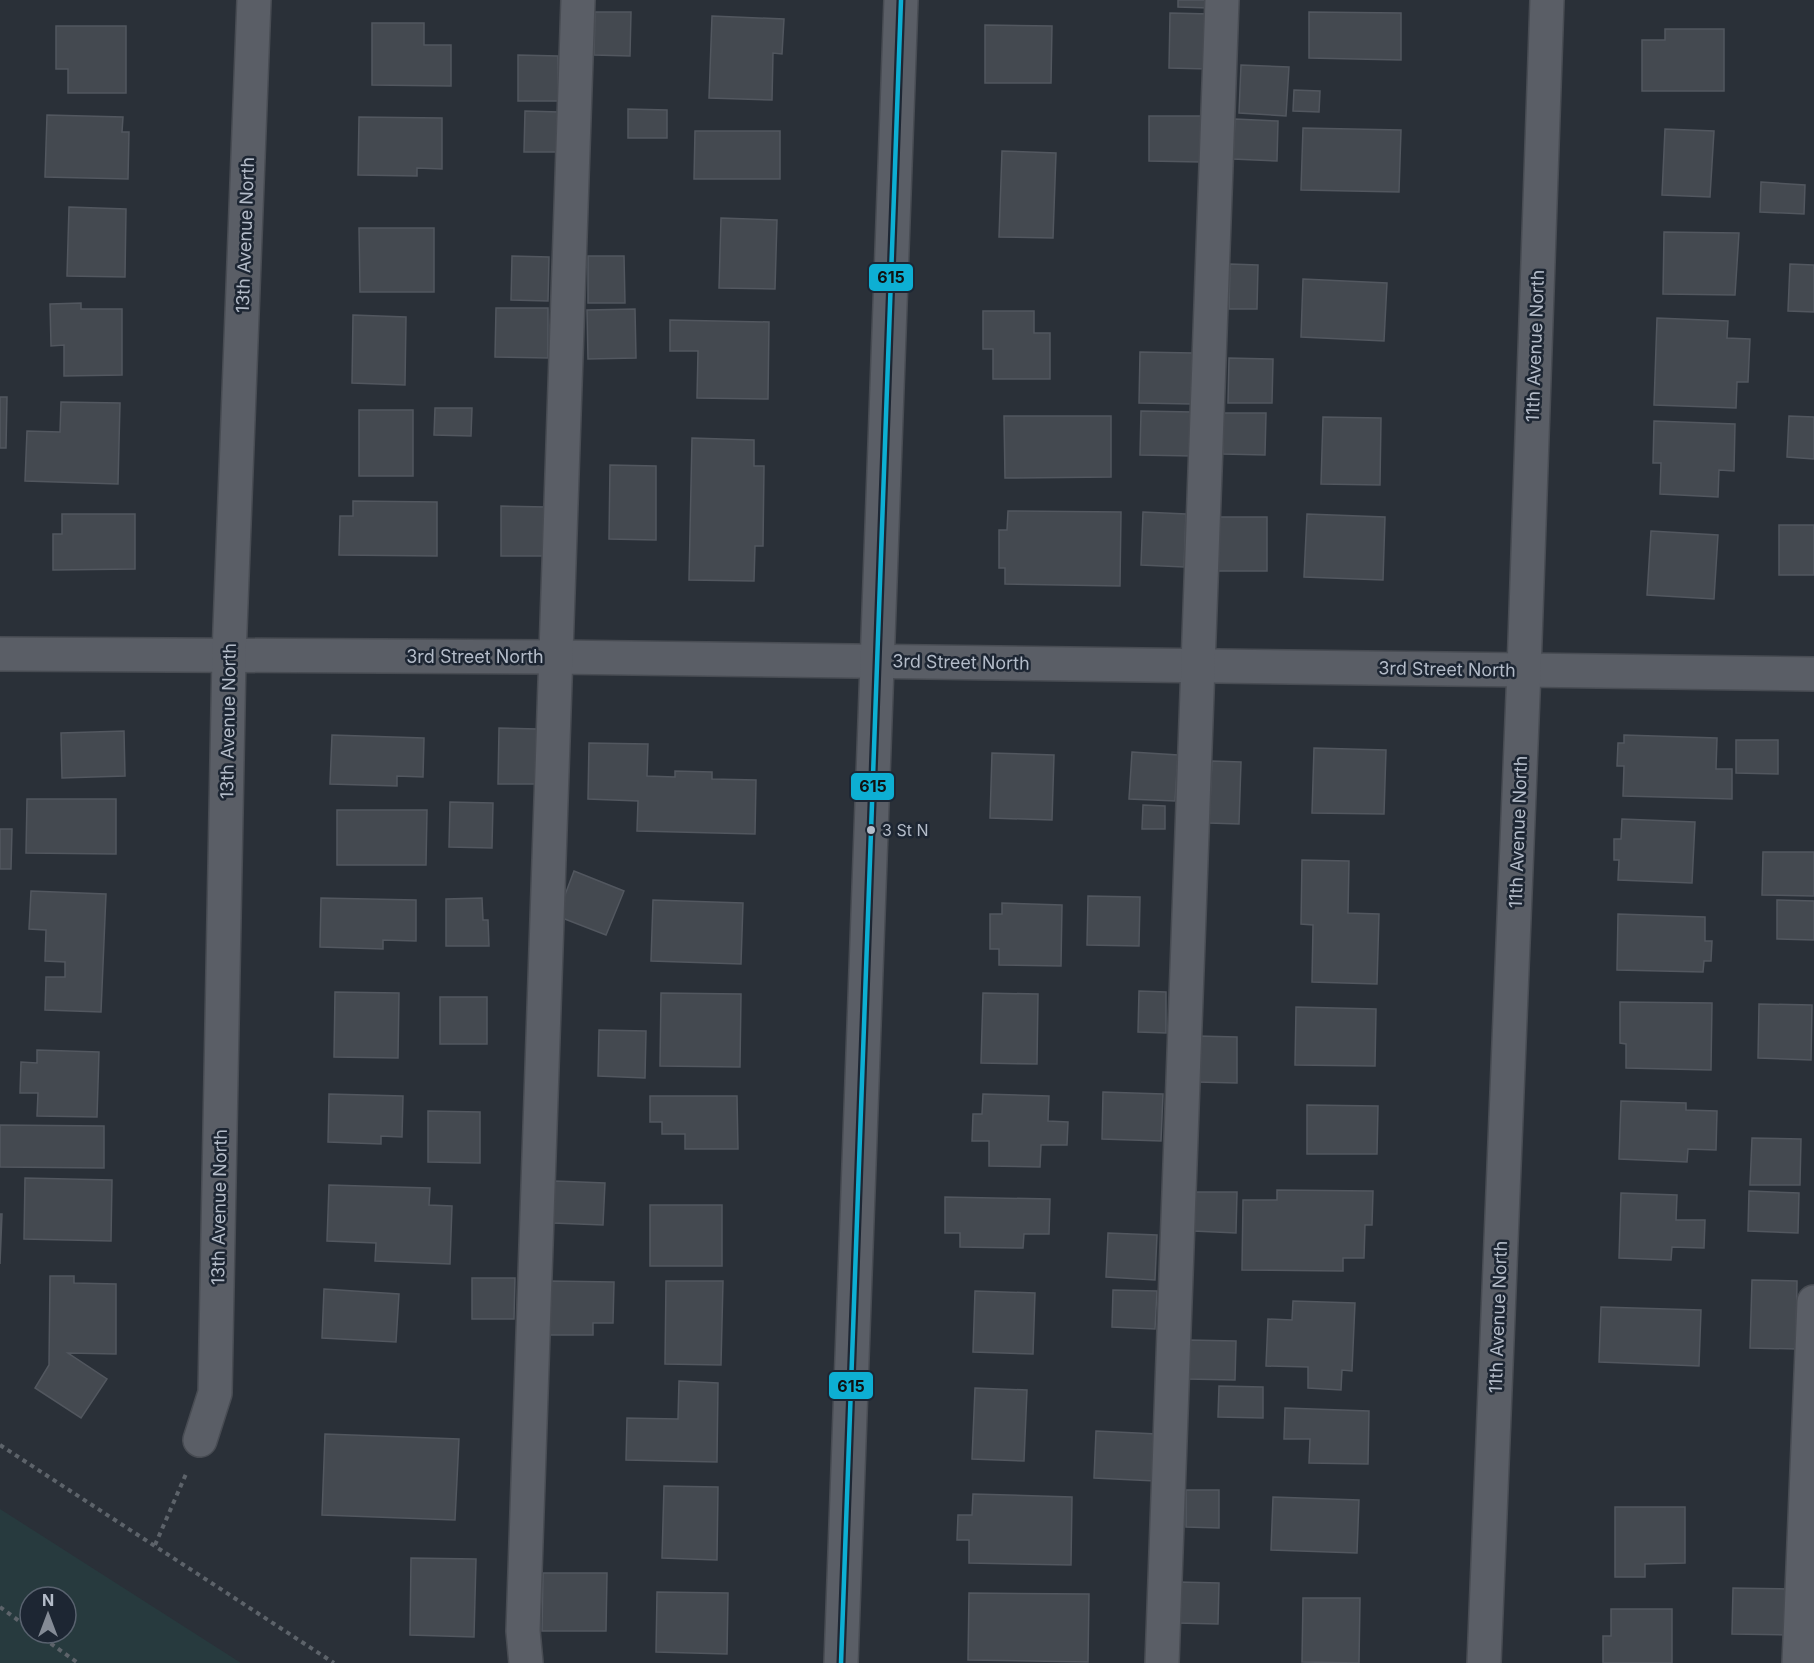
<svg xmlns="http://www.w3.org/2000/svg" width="1814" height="1663" font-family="Inter,sans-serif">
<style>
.green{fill:#273a3e;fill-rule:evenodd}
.building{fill:#444950;stroke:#52575f;stroke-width:1.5}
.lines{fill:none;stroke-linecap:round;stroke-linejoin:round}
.minor-casing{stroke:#484c53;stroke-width:36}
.path{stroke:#5d636a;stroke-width:4;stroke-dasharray:4.5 4.5;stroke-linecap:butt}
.minor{stroke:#5a5e66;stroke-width:33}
.bus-1-casing{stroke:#1d2633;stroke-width:9}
.bus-1{stroke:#0dafd3;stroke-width:4.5}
.bus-dot{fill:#b4bcc9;stroke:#1d2633;stroke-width:2}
.labels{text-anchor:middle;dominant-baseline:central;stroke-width:5;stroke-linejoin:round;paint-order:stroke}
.bus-label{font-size:16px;fill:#b4bcc9;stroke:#1d2633;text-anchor:start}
.street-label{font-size:18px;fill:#b4bcc9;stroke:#1d2633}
.line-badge{stroke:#1d2633;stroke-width:2}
.pale-badge-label{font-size:16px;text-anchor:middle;font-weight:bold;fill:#111}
</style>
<rect width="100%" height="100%" fill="#2a3038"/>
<path class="green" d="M0,1509L241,1663H0ZM30,1597H66V1633H30Z"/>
<g class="building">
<path d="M1178,0H1209V8L1178,7Z"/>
<path d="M595,12H631L630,56L594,55Z"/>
<path d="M1309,12L1401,13V60L1309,58Z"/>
<path d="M1170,13L1210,14L1208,69L1169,68Z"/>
<path d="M712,16L784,19L782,54L773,53L772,100L709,98Z"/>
<path d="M372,23H424V45H451V86L372,85Z"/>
<path d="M985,25L1052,26L1051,83H985Z"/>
<path d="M56,26H126V93H68V69H56Z"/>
<path d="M1665,29H1724V91H1642V40H1665Z"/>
<path d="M518,55L558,56V101H518Z"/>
<path d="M1241,65L1289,67L1286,116L1239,113Z"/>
<path d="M1294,90L1320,91L1319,112L1293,111Z"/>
<path d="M628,109L667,110V138H628Z"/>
<path d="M525,111L559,112L558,152H524Z"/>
<path d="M47,115L123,117L122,132H129L128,179L45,177Z"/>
<path d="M1149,116H1201L1200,162L1149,161Z"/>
<path d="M359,117L442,118V169L417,168V176L358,175Z"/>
<path d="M1235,119L1278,121L1277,161L1233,159Z"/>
<path d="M1303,128L1401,130L1399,192L1301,190Z"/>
<path d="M1665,129L1714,131L1710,197L1662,195Z"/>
<path d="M695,131H780V179H694Z"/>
<path d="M1002,151L1056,153L1053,238L999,237Z"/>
<path d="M1761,182L1805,185L1804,214L1760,212Z"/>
<path d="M69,207L126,209L125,277L67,276Z"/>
<path d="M721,218L777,220L775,289L719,288Z"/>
<path d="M359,228H434V292H360Z"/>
<path d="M1664,232L1739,233L1735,295L1663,294Z"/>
<path d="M512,256L549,257L548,301L511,300Z"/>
<path d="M588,256H624L625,303H588Z"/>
<path d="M1230,264L1258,265L1257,309H1229Z"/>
<path d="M1790,264L1814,265V312L1788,311Z"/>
<path d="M1303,279L1387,283L1384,341L1301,337Z"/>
<path d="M81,303V309H122V375L64,376V345L51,346L50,304Z"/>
<path d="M496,308H548V358L495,357Z"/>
<path d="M635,309L636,358L588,359L587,310Z"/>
<path d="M983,311H1034V333H1050V379H993V349H983Z"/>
<path d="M353,315L406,317L405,385L352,383Z"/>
<path d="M1657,318L1728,321L1727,338L1750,339L1748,382H1737L1736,408L1654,405Z"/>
<path d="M670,320L769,322L768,399L697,398L698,351H670Z"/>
<path d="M1140,352L1193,353L1191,404L1139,403Z"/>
<path d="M1229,358L1273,359L1272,403H1228Z"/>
<path d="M0,397H7L6,448H0Z"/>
<path d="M61,402L120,403L118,484L25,481L27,431L60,432Z"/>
<path d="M435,408H472L471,436L434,435Z"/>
<rect x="359" y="410" width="54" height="66"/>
<path d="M1141,411L1193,412L1192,456L1140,455Z"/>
<path d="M1223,413H1266L1265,455L1223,454Z"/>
<path d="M1004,416H1111V477L1005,478Z"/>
<path d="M1789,416L1814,417V459L1787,457Z"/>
<path d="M1323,417L1381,418L1380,485L1321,484Z"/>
<path d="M1654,421L1735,424L1734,471L1719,470L1718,497L1660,494L1661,463H1653Z"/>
<path d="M692,438L754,440V466H764L763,546H755L754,581L689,580Z"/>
<path d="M610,465L656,466V540L609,539Z"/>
<path d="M353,501L437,502V556L339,555L340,516H353Z"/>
<path d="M501,506L547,507L546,556H501Z"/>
<path d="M1008,511L1121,512L1120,586L1005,584V568H999V530H1007Z"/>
<path d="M1143,512L1186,514L1184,567L1141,565Z"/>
<path d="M62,514H135V569L53,570V534H62Z"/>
<path d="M1307,514L1385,517L1383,580L1304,577Z"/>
<path d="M1216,517H1267V571H1217Z"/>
<rect x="1779" y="525" width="35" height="50"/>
<path d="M1651,531L1718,535L1714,599L1647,595Z"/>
<path d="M499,728L537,729L536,784H498Z"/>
<path d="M124,731L125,776L62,778L61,733Z"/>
<path d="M332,735L424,738L423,777L397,776V786L330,784Z"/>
<path d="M1624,735L1717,738L1716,769H1732V799L1623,796L1624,766H1617L1618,743H1624Z"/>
<path d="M1736,740H1778V774L1736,773Z"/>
<path d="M589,743L648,744L647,776L675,777V771L712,772V779L756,780L755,834L637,831L638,801L588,799Z"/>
<path d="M1314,748L1386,750L1384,814L1312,813Z"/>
<path d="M1132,752L1178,755L1175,801L1129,799Z"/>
<path d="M992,753L1054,755L1052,820L990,818Z"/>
<path d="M1212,761L1241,762L1239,824L1209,823Z"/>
<path d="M27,799H116V854L26,853Z"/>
<path d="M450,802L493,803L492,848L449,847Z"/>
<path d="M1143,805L1165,806V829H1142Z"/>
<path d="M337,810H427L426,865H337Z"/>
<path d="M1622,819L1695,822L1692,883L1618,880L1619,860H1614V839H1621Z"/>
<path d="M0,829H12L11,869H0Z"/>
<path d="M1763,852H1814V896L1762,895Z"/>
<path d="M1302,860L1349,861L1348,913L1379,914L1377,984L1312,982L1313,925L1301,924Z"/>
<path d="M574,871L624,891L606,935L557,916Z"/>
<path d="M31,891L106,894L101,1012L45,1010L46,977H65V962L45,961L46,930L29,929Z"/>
<path d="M1088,896L1140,897L1139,946L1087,945Z"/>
<path d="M321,898L416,900V941L383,940V949L320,947Z"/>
<path d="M482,898L483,920H488L489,946H446V899Z"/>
<path d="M653,900L743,903L741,964L651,961Z"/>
<path d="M1777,900L1814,901V940L1777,939Z"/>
<path d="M1002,903L1062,905L1061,966L999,965V949H990V914H1002Z"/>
<path d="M1618,914L1705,917V941H1712L1711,961H1704L1703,972L1617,970Z"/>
<path d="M1139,991L1166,992V1033L1138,1032Z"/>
<path d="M335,992L399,993L398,1058L334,1057Z"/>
<path d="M661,993L741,994L740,1067L660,1066Z"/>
<path d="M983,993L1038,994L1037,1064L981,1063Z"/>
<rect x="440" y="997" width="47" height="47"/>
<path d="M1620,1002L1712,1003L1711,1070L1626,1068V1044L1620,1043Z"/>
<path d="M1759,1004L1812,1005L1811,1060L1758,1058Z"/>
<path d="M1296,1007L1376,1009L1375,1066L1295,1065Z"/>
<path d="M599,1030L646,1031L645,1078L598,1076Z"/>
<path d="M1198,1036L1237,1037V1083L1197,1082Z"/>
<path d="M37,1050L99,1052L97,1117L37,1116L38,1093H20L21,1062L37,1063Z"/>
<path d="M1103,1092L1163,1094L1161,1141L1102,1139Z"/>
<path d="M329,1094L403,1096L402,1137L381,1136V1144L328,1142Z"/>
<path d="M983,1094L1049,1096L1048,1121L1068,1122L1067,1145H1041L1040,1167L989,1166V1141H972L973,1114H982Z"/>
<path d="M650,1096H737L738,1149H685V1134H662V1122H650Z"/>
<path d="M1621,1101L1686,1103V1110L1717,1111L1716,1150L1688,1149L1687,1162L1619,1159Z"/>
<path d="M1307,1105L1378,1106L1377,1154H1307Z"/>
<path d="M428,1111L480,1112V1163L428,1162Z"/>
<path d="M0,1125L104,1126V1168L0,1167Z"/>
<path d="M1752,1138L1801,1139L1800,1185H1750Z"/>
<path d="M25,1178L112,1180L111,1241L24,1239Z"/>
<path d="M555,1181L605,1183L603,1225L553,1223Z"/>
<path d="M329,1185L430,1188L429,1205L452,1206L450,1264L375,1261L376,1243L327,1241Z"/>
<path d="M1277,1190L1373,1191L1372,1225H1365L1364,1258H1343V1271L1242,1270L1243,1200H1277Z"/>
<path d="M1749,1191L1799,1193L1798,1233L1748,1231Z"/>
<path d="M1194,1192H1237L1236,1233L1193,1231Z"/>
<path d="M1621,1193L1677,1195L1676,1220H1705L1704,1248L1672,1247L1671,1260L1619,1258Z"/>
<path d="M945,1197L1050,1199L1049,1234H1024L1023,1248L960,1247V1233H945Z"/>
<rect x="650" y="1205" width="72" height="61"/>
<path d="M0,1214H2L0,1264Z"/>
<path d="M1108,1233L1157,1235L1155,1280L1106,1277Z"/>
<path d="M50,1276H74V1283L116,1284V1354L68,1353L107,1379L81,1418L35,1388L49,1365Z"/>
<path d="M472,1278H515L514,1319H472Z"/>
<path d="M1752,1280L1797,1281L1796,1349L1750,1348Z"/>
<path d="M550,1281L614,1282L613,1323H593V1335H550Z"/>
<path d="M666,1281H723L721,1365L665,1364Z"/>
<path d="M324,1289L399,1294L396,1342L322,1338Z"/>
<path d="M1113,1290L1157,1291L1155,1329L1112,1327Z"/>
<path d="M975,1291L1035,1293L1033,1354L973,1352Z"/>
<path d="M1293,1301L1355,1303L1352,1371L1342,1370L1341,1390L1308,1388V1367L1266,1366L1268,1319L1292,1320Z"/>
<path d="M1601,1307L1701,1310L1699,1366L1599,1362Z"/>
<path d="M1188,1340L1236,1341L1235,1380L1187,1379Z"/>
<path d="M679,1381L718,1383L717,1462L626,1460L627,1418L678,1419Z"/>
<path d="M1219,1386L1263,1387V1418L1218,1417Z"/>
<path d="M975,1388L1027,1390L1024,1461L972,1459Z"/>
<path d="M1285,1408L1369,1411L1368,1464L1309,1463L1310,1439H1284Z"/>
<path d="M1096,1431L1157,1434L1155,1481L1094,1478Z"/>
<path d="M325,1434L459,1439L455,1520L322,1515Z"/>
<path d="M664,1486L718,1487L717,1560L662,1558Z"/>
<path d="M1186,1490H1219V1528L1186,1527Z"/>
<path d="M973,1494L1072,1497L1071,1565L969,1563V1540H957L958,1515H972Z"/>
<path d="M1273,1497L1359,1500L1357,1553L1271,1550Z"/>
<path d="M1615,1507H1685V1563L1645,1564V1577H1615Z"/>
<path d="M411,1558L476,1559L474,1637L410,1635Z"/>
<path d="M543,1573H607L606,1631H542Z"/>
<path d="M1178,1582L1219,1583L1218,1624L1177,1623Z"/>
<path d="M1733,1588L1788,1589L1787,1635L1732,1634Z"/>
<path d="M657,1592L728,1593L727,1654L656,1652Z"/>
<path d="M969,1593L1089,1594L1088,1662L968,1660Z"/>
<path d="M1303,1598H1360L1359,1663L1302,1662Z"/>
<path d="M1611,1609H1672V1663H1603V1636H1611Z"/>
</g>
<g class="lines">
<g class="minor-casing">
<g id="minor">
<path d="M0,654L556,657L1814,674"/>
<path d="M200,1440L215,1393L229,655L254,0"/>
<path d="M526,1663L523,1631L578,0"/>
<path d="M841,1663L901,0"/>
<path d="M1162,1663L1222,0"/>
<path d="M1484,1663L1524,670L1547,0"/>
<path d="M1799,1663L1814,1302"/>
</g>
</g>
<g class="path">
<path d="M0,1445L334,1663"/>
<path d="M155,1545L186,1474"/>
<path d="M0,1607L30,1629"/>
<path d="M36,1633L78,1663"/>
</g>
<use href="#minor" class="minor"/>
<g class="bus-1-casing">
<path id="bus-1" d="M841,1663L901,0"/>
</g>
<use href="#bus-1" class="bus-1"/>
</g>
<circle class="bus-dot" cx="871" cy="830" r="5"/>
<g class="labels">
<g class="bus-label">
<text x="882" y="830">3 St N</text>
</g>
<g class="street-label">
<text transform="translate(245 235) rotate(-88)">13th Avenue North</text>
<text transform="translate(1535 346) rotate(-88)">11th Avenue North</text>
<text x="475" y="656">3rd Street North</text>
<text transform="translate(961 662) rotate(1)">3rd Street North</text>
<text transform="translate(1447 669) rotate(1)">3rd Street North</text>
<text transform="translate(228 721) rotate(-89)">13th Avenue North</text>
<text transform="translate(1518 832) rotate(-88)">11th Avenue North</text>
<text transform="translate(219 1207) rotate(-89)">13th Avenue North</text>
<text transform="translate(1498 1317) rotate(-88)">11th Avenue North</text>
</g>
</g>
<g class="line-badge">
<rect x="868" y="263" width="46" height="29" rx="6" fill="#0dafd3"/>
<rect x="850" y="772" width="45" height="29" rx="6" fill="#0dafd3"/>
<rect x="828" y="1371" width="46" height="29" rx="6" fill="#0dafd3"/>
</g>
<g class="pale-badge-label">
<text x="891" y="283">615</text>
<text x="873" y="792">615</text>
<text x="851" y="1392">615</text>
</g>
<g transform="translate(48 1615)"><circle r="28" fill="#1d2633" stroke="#59626f" stroke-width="1.5"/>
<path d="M0-4.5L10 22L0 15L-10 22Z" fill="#848b96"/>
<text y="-9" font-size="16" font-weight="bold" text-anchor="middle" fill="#b4bcc9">N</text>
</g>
</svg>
